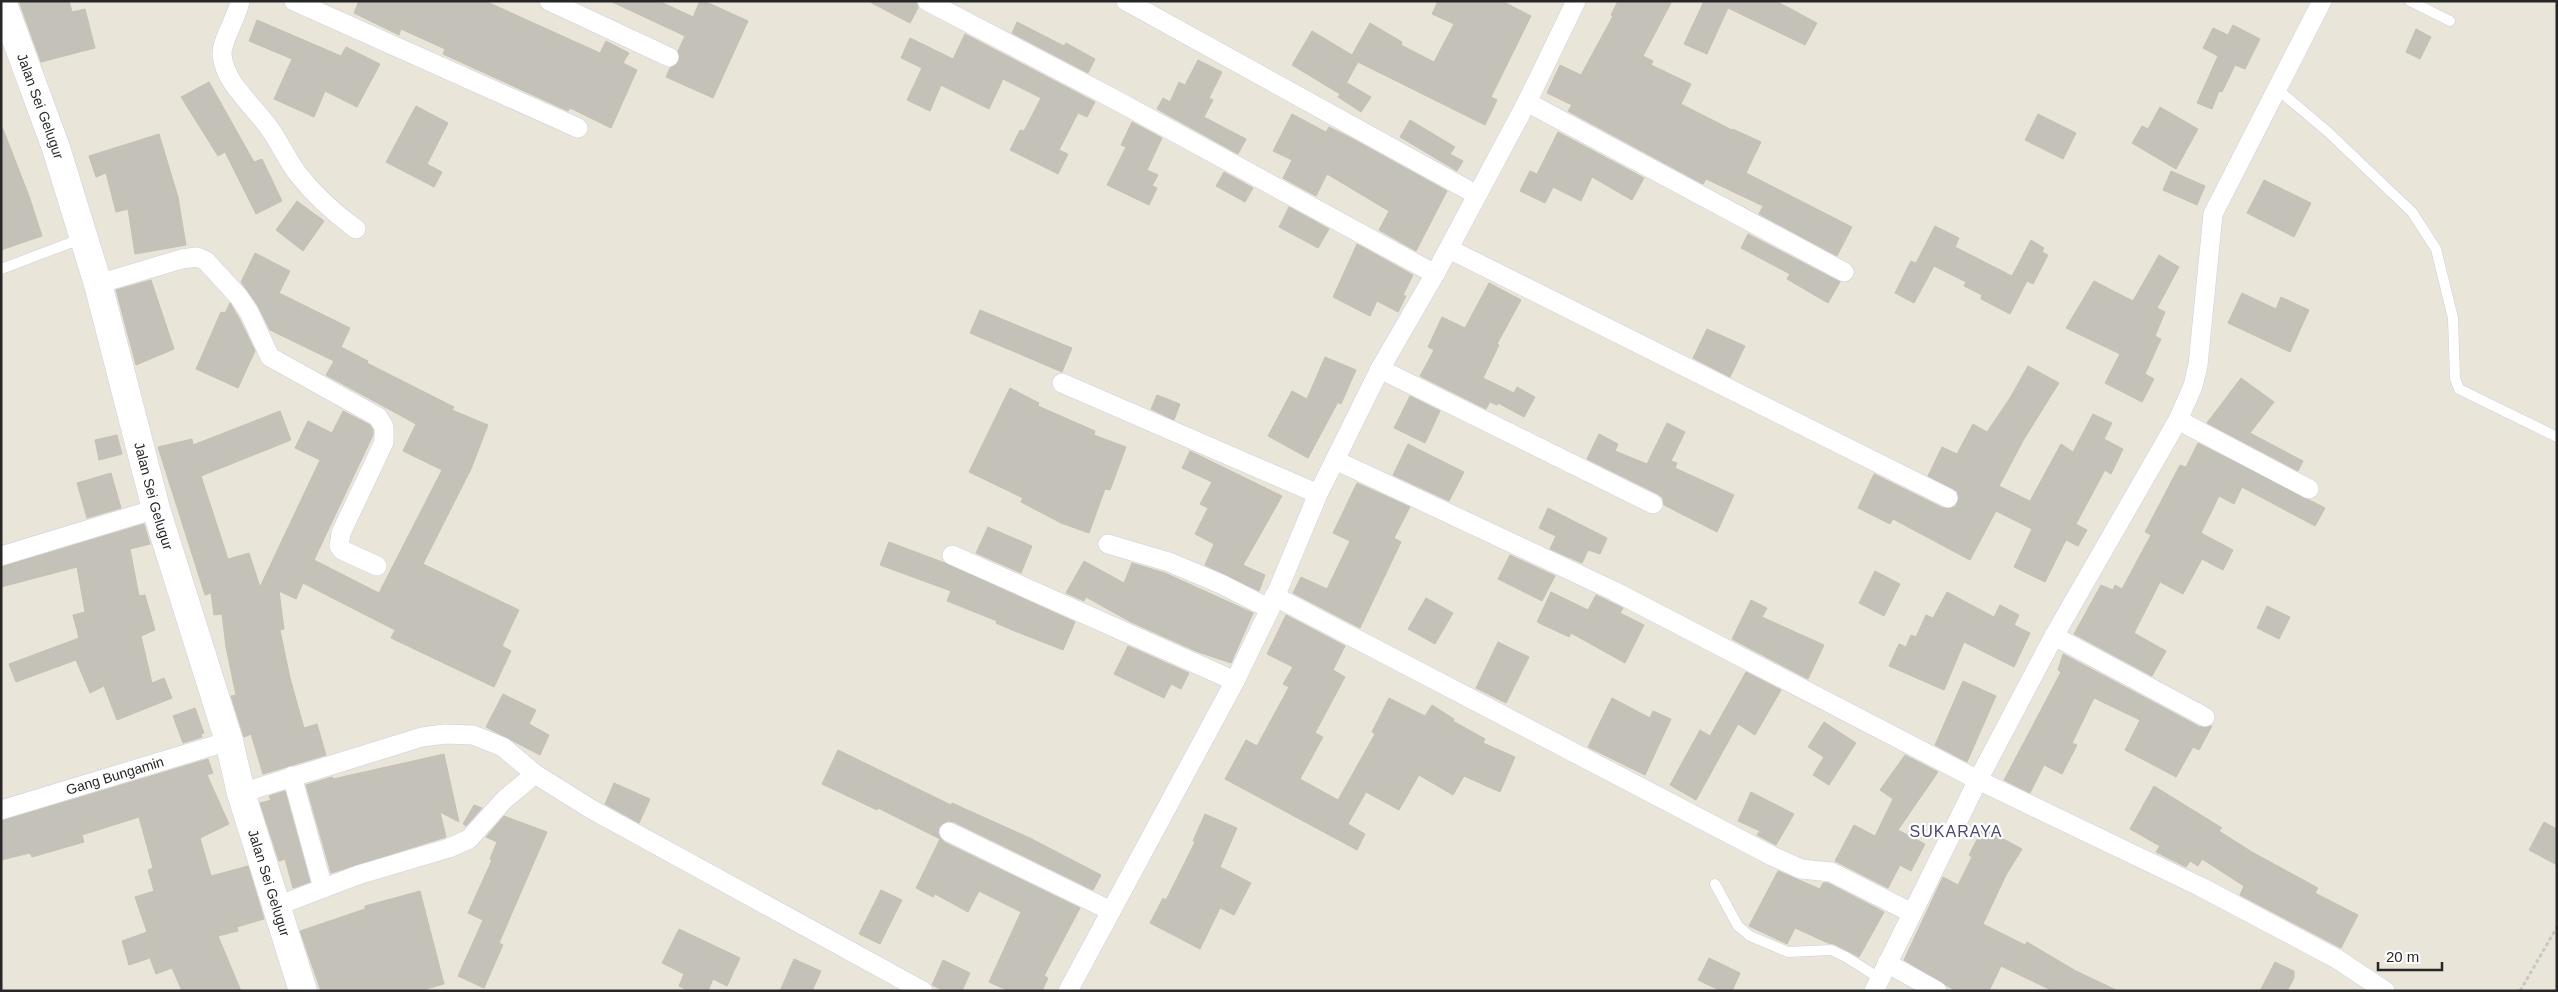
<svg xmlns="http://www.w3.org/2000/svg" width="2558" height="992" font-family="Arial,sans-serif">
<style>
.building{fill:#c4c1b8;stroke:#c4c1b3}
.lines{fill:none;stroke-linecap:round;stroke-linejoin:round}
.service-casing{stroke:#cecedf;stroke-width:11}
.minor-casing{stroke:#cecedf;stroke-width:20}
.secondary-casing{stroke:#cecedf;stroke-width:29}
.path{stroke:#c7c7c7;stroke-width:3;stroke-dasharray:4 2.5;stroke-linecap:butt}
.service{stroke:#fff;stroke-width:10}
.minor{stroke:#fff;stroke-width:19}
.secondary{stroke:#fff;stroke-width:28}
.labels{text-anchor:middle;dominant-baseline:central;stroke-width:4.5;stroke-linejoin:round;paint-order:stroke}
.street-label{font-size:14px;fill:#272727;stroke:#fff}
.quarter-label{font-size:16px;letter-spacing:1px;fill:#4a4a74;stroke:#fff}
</style>
<rect width="100%" height="100%" fill="#e9e5d9"/>
<g class="building">
<path d="M19,1H69L72,12L85,9L95,48L41,62Z"/>
<path d="M359,1H485L600,53L606,41L629,53L623,63L637,70L611,128L570,108L568,111L443,54L445,49L401,29L399,35L354,13Z"/>
<path d="M610,1H659L693,17L700,1H704L748,21L713,98L666,77L670,68L679,61L678,51L685,36Z"/>
<path d="M868,1H916L918,8L910,23Z"/>
<path d="M1438,1H1502L1531,16L1491,97L1497,100L1485,125L1358,62L1342,91L1347,83L1371,97L1361,112L1338,97L1340,94L1292,65L1312,31L1352,55L1370,23L1402,42L1401,45L1434,62L1454,24L1432,14Z"/>
<path d="M1618,1H1672L1643,56L1653,61L1651,65L1691,84L1681,104L1732,130L1733,129L1761,142L1746,173L1852,227L1837,256L1759,214L1763,206L1706,179L1703,184L1568,111L1572,105L1547,93L1560,65L1581,75L1613,16L1611,15Z"/>
<path d="M1704,1H1776L1817,23L1805,45L1728,8L1707,54L1684,44Z"/>
<path d="M257,20L341,56L346,47L380,64L357,107L325,91L314,117L274,99L292,59L249,41Z"/>
<path d="M1017,22L1064,46L1066,43L1095,59L1088,73L1012,33Z"/>
<path d="M2233,25L2260,39L2245,69L2235,65L2222,92L2219,91L2212,109L2197,103L2218,56L2203,48L2213,28L2228,35Z"/>
<path d="M2416,29L2431,37L2420,59L2406,52Z"/>
<path d="M965,34L1095,102L1087,117L1078,113L1059,150L1068,154L1058,174L1010,150L1020,130L1024,131L1041,98L1003,79L989,109L941,85L930,111L907,100L922,68L901,58L910,38L953,59Z"/>
<path d="M1198,60L1222,72L1209,98L1213,100L1204,117L1246,139L1238,154L1157,109L1163,98L1170,102L1179,82L1185,85Z"/>
<path d="M209,82L254,162L262,159L282,201L256,214L225,152L218,156L181,97Z"/>
<path d="M416,106L448,123L427,164L442,172L434,187L386,162Z"/>
<path d="M2160,107L2198,129L2176,169L2132,143L2142,126L2148,129Z"/>
<path d="M1292,114L1326,132L1329,127L1351,138L1447,191L1416,251L1379,230L1389,211L1327,174L1316,196L1283,178L1292,160L1273,151Z"/>
<path d="M2038,114L2076,133L2063,159L2025,140Z"/>
<path d="M1410,120L1455,147L1450,154L1463,161L1457,171L1400,137Z"/>
<path d="M1132,122L1162,138L1147,170L1158,175L1152,186L1157,188L1149,205L1107,185L1126,147L1121,145Z"/>
<path d="M1,129H3L29,196L42,236L1,250Z"/>
<path d="M1558,132L1644,178L1632,200L1592,177L1581,201L1553,187L1545,203L1520,191L1530,171L1537,174Z"/>
<path d="M159,134L178,197L186,245L135,254L128,209L116,212L106,173L96,177L89,156Z"/>
<path d="M2171,171L2205,186L2197,205L2163,190Z"/>
<path d="M1224,172L1253,188L1245,202L1216,186Z"/>
<path d="M2264,180L2311,203L2294,237L2247,213Z"/>
<path d="M297,201L324,221L303,251L276,230Z"/>
<path d="M1289,207L1329,229L1318,248L1279,227Z"/>
<path d="M1935,226L1959,238L1955,247L2012,276L2031,240L2044,248L2042,252L2048,255L2033,284L2027,281L2010,314L1981,299L1982,295L1964,286L1966,282L1934,266L1914,303L1895,293L1911,261L1916,263Z"/>
<path d="M1748,234L1840,282L1828,303L1787,279L1790,274L1741,248Z"/>
<path d="M1357,244L1413,275L1403,295L1406,296L1398,312L1377,301L1370,316L1333,297Z"/>
<path d="M255,253L290,271L279,293L350,328L341,347L368,361L367,363L454,407L452,410L488,425L471,469L423,564L519,610L502,646L511,651L494,687L391,638L395,630L303,583L296,599L279,591L284,629L280,630L290,678L304,728L317,724L326,755L263,774L251,734L244,737L231,696L236,695L226,647L222,614L214,615L211,593L205,595L158,447L192,439L193,445L280,411L291,440L201,476L228,559L249,553L260,587L320,460L295,448L308,421L332,433L343,411L370,425L373,430V435L314,560L379,593L442,470L403,451L416,424L326,375L334,361L270,330L258,306L241,282Z"/>
<path d="M2159,255L2179,267L2157,308L2165,312L2155,336L2161,339L2145,374L2154,379L2142,402L2105,383L2120,354L2066,328L2094,281L2133,301Z"/>
<path d="M151,280L174,349L136,365L116,290Z"/>
<path d="M1489,283L1521,300L1497,344L1499,345L1483,378L1514,393L1517,387L1535,397L1524,417L1498,403L1497,405L1490,402L1486,409L1420,376L1434,350L1428,347L1442,317L1465,328Z"/>
<path d="M2242,293L2276,309L2281,297L2309,310L2290,352L2228,323Z"/>
<path d="M230,303L239,318L255,351L238,388L196,369L221,312L225,313Z"/>
<path d="M980,310L1072,348L1062,372L970,333Z"/>
<path d="M1707,329L1745,346L1730,377L1693,358Z"/>
<path d="M1325,357L1356,370L1341,404L1338,402L1308,458L1268,436L1292,391L1307,399Z"/>
<path d="M2028,366L2059,383L2024,439L1999,486L2030,501L2061,444L2073,452L2093,414L2112,423L2104,439L2123,449L2111,474L2105,470L2076,524L2087,530L2078,546L2066,540L2045,582L2014,567L2032,529L1996,511L1970,560L1893,519L1890,524L1858,508L1874,474L1943,508L1955,507L1959,498L1957,491L1928,476L1942,447L1957,454L1973,424L1987,432L2010,398Z"/>
<path d="M2241,378L2274,402L2250,433L2303,461L2298,471L2207,423Z"/>
<path d="M1010,388L1039,403L1038,406L1095,431L1094,435L1126,447L1110,490L1105,489L1089,533L1061,523L1021,502L1023,498L969,472Z"/>
<path d="M1157,395L1180,404L1174,420L1151,409Z"/>
<path d="M1410,396L1440,411L1425,443L1394,428Z"/>
<path d="M1667,423L1685,432L1671,461L1677,463L1675,468L1734,495L1717,532L1664,505L1663,498L1658,494L1587,459L1599,434L1618,444L1615,451L1647,464Z"/>
<path d="M117,435L122,454L99,460L95,440Z"/>
<path d="M2198,443L2325,508L2315,526L2242,487L2234,504L2219,496L2201,533L2233,550L2223,570L2202,559L2183,594L2160,582L2134,633L2166,651L2152,676L2074,634L2101,585L2113,590L2115,585L2122,589L2151,535L2145,532L2157,509L2180,465L2186,467Z"/>
<path d="M1408,444L1464,472L1449,501L1393,475Z"/>
<path d="M1190,451L1282,496L1243,565L1265,575L1259,591L1205,565L1214,544L1195,534L1208,508L1200,504L1212,482L1182,468Z"/>
<path d="M111,473L121,508L87,518L77,483Z"/>
<path d="M1357,483L1410,507L1394,538L1401,542L1360,628L1293,593L1301,577L1327,589L1350,541L1333,533Z"/>
<path d="M1548,508L1607,538L1600,554L1588,550L1582,563L1550,549L1556,536L1539,528Z"/>
<path d="M144,524L150,544L130,549L139,596L145,595L155,630L141,636L152,683L164,678L172,698L117,720L104,686L90,693L76,660L16,682L9,664L79,638L73,615L85,612L77,567L1,587V567Z"/>
<path d="M988,527L1032,546L1021,573L976,553Z"/>
<path d="M889,542L945,563L1075,622L1063,650L1012,630L996,623L997,621L947,601L951,591L880,565Z"/>
<path d="M1510,555L1555,576L1542,601L1498,579Z"/>
<path d="M1084,561L1124,583L1132,563L1165,573L1253,613L1231,663L1198,652L1131,622L1086,597L1084,601L1066,593Z"/>
<path d="M1875,571L1900,584L1884,616L1859,603Z"/>
<path d="M1551,592L1588,610L1596,595L1623,608L1620,613L1644,625L1625,663L1571,633L1569,637L1537,622Z"/>
<path d="M1947,592L1994,617L2000,605L2019,615L2014,625L2030,633L2014,667L1964,642L1944,690L1889,666L1899,644L1906,647L1911,635L1916,637L1926,615L1933,618Z"/>
<path d="M1426,598L1453,613L1435,644L1408,629Z"/>
<path d="M1751,600L1767,608L1762,617L1824,645L1808,679L1732,639Z"/>
<path d="M2267,606L2290,617L2279,639L2257,628Z"/>
<path d="M1286,615L1345,646L1333,670L1345,677L1315,733L1323,737L1300,779L1338,800L1375,734L1372,732L1389,698L1425,716L1432,705L1454,719L1453,721L1485,739L1483,743L1515,757L1500,792L1464,776L1453,795L1419,775L1399,810L1366,792L1348,824L1365,834L1357,850L1225,779L1246,740L1257,746L1289,687L1283,684L1293,667L1267,654Z"/>
<path d="M1498,642L1529,657L1506,703L1476,688Z"/>
<path d="M1128,646L1189,673L1181,689L1171,684L1164,698L1114,674Z"/>
<path d="M2063,654L2200,727L2212,726L2199,750L2193,747L2176,777L2125,750L2140,720L2094,698L2072,743L2077,745L2062,774L2044,765L2030,793L2004,780L2061,672L2058,670Z"/>
<path d="M1746,672L1781,690L1755,735L1738,724L1696,800L1670,785L1700,730L1710,736Z"/>
<path d="M1963,681L1996,696L1967,762L1935,745Z"/>
<path d="M503,694L536,710L529,724L549,735L540,755L486,727Z"/>
<path d="M1612,698L1650,718L1653,711L1671,719L1645,775L1588,747Z"/>
<path d="M195,708L204,733L201,734L202,737L183,743L173,716Z"/>
<path d="M1824,722L1856,743L1829,785L1813,775L1824,757L1808,747Z"/>
<path d="M838,750L951,805L952,803L1030,838L1101,875L1093,890L954,822L948,821L939,827L938,833L944,842L1080,908L1044,976L1048,978L1042,991H1009L989,982L1021,912L979,891L968,912L935,894L933,897L916,888L940,839L878,808L877,810L822,784Z"/>
<path d="M444,754L459,822L440,812L446,837L331,873L306,785L332,777L333,779Z"/>
<path d="M1905,755L1938,772L1898,830L1925,844L1911,871L1900,865L1888,888L1835,861L1854,825L1875,836L1893,799L1880,790Z"/>
<path d="M208,759L213,773L207,775L229,824L200,838L211,876L248,866L264,919L237,927L238,931L218,936L241,991H182L172,968L156,974L150,958L129,965L122,941L147,932L135,897L154,891L148,870L153,868L139,817L82,835L84,842L32,857L30,853L1,860V821Z"/>
<path d="M614,783L650,799L639,823L605,804Z"/>
<path d="M2154,786L2222,828L2219,831L2252,852L2318,888L2315,893L2358,915L2341,948L2240,895L2244,886L2202,859L2198,866L2190,861L2186,867L2156,852L2160,846L2130,829Z"/>
<path d="M285,791L310,882L293,888L285,859L279,861L260,803L271,800L269,796Z"/>
<path d="M1751,792L1794,814L1776,845L1757,835L1760,831L1738,821Z"/>
<path d="M474,805L482,808L466,826L463,824Z"/>
<path d="M1205,814L1237,828L1220,867L1251,883L1234,915L1220,908L1200,949L1150,923L1163,898L1166,900L1195,842L1193,841Z"/>
<path d="M504,816L547,832L499,943L503,945L484,988L458,976L483,920L468,913L492,860L490,859L497,842L486,837Z"/>
<path d="M2544,822L2557,829V865L2529,850Z"/>
<path d="M1983,828L2022,849L2006,875L1983,924L2025,945L2027,942L2076,971L2118,991H2053L2001,966L1989,991H1956L1904,960L1943,877L1958,885L1972,857L1969,855Z"/>
<path d="M1778,871L1820,889L1823,883H1828L1884,912L1859,957L1834,944L1828,943L1795,928L1787,944L1749,926Z"/>
<path d="M881,890L902,900L880,944L859,934Z"/>
<path d="M420,891L444,984L419,991H321L300,931L365,909V906Z"/>
<path d="M679,929L740,958L727,986L713,979L708,991H689L679,986L684,974L662,963Z"/>
<path d="M1709,958L1740,973L1732,991H1721L1698,980Z"/>
<path d="M794,959L821,971L812,991H780Z"/>
<path d="M943,960L970,973L962,991H944L932,985Z"/>
<path d="M2275,962L2294,971V978L2287,991H2260Z"/>
</g>
<g class="lines">
<g class="service-casing">
<g id="service">
<path d="M2410,1L2450,21"/>
<path d="M2276,88L2328,132L2412,212L2436,249L2453,318L2455,378L2459,389L2557,437"/>
<path d="M1,269L83,238"/>
<path d="M1715,884L1738,926L1750,936L1788,952L1831,950L1846,957L1879,978"/>
</g>
</g>
<g class="minor-casing">
<g id="minor">
<path d="M240,1C237,18 221,41 222,55C225,84 254,106 270,129C280,143 287,160 298,174C315,196 334,213 356,229"/>
<path d="M294,1L578,128"/>
<path d="M549,1L669,57"/>
<path d="M927,1L1112,98L1435,274"/>
<path d="M1126,1L1477,195"/>
<path d="M1527,102L1844,272"/>
<path d="M1449,249L1948,498"/>
<path d="M98,284L182,259L197,257L206,261L239,297L249,312L270,357L378,417L384,427V442L341,533L339,546L342,550L377,566"/>
<path d="M1380,369L1653,504"/>
<path d="M1062,383L1318,494"/>
<path d="M2178,420L2309,489"/>
<path d="M1335,460L1614,591L1978,780L2201,887L2337,959L2385,991"/>
<path d="M1108,544L1169,562L1221,584L1270,609"/>
<path d="M952,555L1235,681"/>
<path d="M1,556L156,509"/>
<path d="M1274,596L1772,856L1801,869L1831,872L1912,913"/>
<path d="M2054,636L2205,717"/>
<path d="M292,776L323,888"/>
<path d="M241,793L422,737L445,734L473,735L503,747L535,774L591,809L923,991"/>
<path id="s1" d="M1,810L229,741"/>
<path d="M949,832L1111,911"/>
<path d="M277,906L358,875L449,848L469,839L504,800L535,774"/>
<path d="M1887,963L1937,991"/>
<path d="M1068,991L1235,681L1270,609L1318,494L1380,369L1435,274L1527,102L1576,1"/>
<path d="M1874,991L1978,780L2054,636L2178,420L2193,386L2198,365L2213,214L2322,1"/>
</g>
</g>
<g class="secondary-casing">
<g id="secondary">
<path id="s2" d="M2,1L56,148L98,284L156,509L229,741L241,793L303,991"/>
</g>
</g>
<path class="path" d="M2520,991L2557,927"/>
<use href="#service" class="service"/>
<use href="#minor" class="minor"/>
<use href="#secondary" class="secondary"/>
</g>
<g class="labels">
<g class="street-label">
<text stroke="none"><textPath href="#s2" startOffset="112">Jalan Sei Gelugur</textPath></text>
<text stroke="none"><textPath href="#s2" startOffset="518">Jalan Sei Gelugur</textPath></text>
<text stroke="none"><textPath href="#s1" startOffset="119">Gang Bungamin</textPath></text>
<text stroke="none"><textPath href="#s2" startOffset="922">Jalan Sei Gelugur</textPath></text>
</g>
<g class="quarter-label">
<text x="1956" y="831">SUKARAYA</text>
</g>
</g>
<rect width="2558" height="992" fill="none" stroke="#272727" stroke-width="5"/>
<path d="M2378 962v8h64v-8" fill="none" stroke="#272727" stroke-width="2.5"/>
<text x="2386" y="962" font-size="15" fill="#272727" stroke="#ffffff" stroke-width="4" paint-order="stroke">20 m</text>
</svg>
